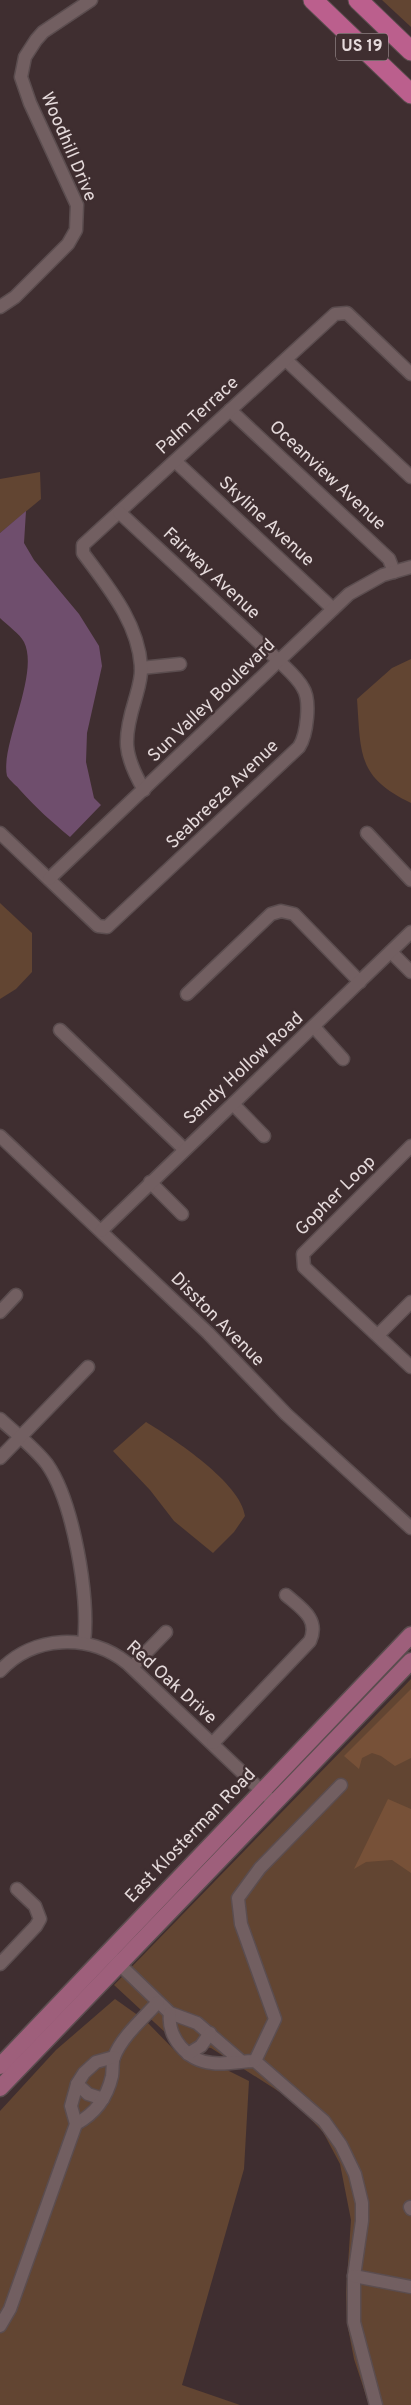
<svg xmlns="http://www.w3.org/2000/svg" width="411" height="2405" font-family="Overpass,sans-serif">
<style>
.green{fill:#624532}
.forest{fill:#775138}
.water{fill:#6f4e6d}
.lines{fill:none;stroke-linecap:round;stroke-linejoin:round}
.minor-casing{stroke:#5b4d4f;stroke-width:15}
.major-casing{stroke:#5b4d4f;stroke-width:19}
.highway-casing{stroke:#5b4d4f;stroke-width:21}
.minor{stroke:#725f61;stroke-width:12}
.major{stroke:#9e5f7b;stroke-width:16}
.highway{stroke:#bb5f8d;stroke-width:19}
.labels{text-anchor:middle;dominant-baseline:central;stroke-width:5;stroke-linejoin:round;paint-order:stroke}
.shield{fill:#3f2e30;stroke:#b3a6a8;stroke-width:1}
.shield-label{font-size:16px;font-weight:bold;fill:#e5dadb}
.street-label{font-size:18px;fill:#e5dadb;stroke:#3f2e30}
</style>
<rect width="100%" height="100%" fill="#3f2e30"/>
<g class="green">
<path d="M382,0H411V27Z"/>
<path d="M40,472L41,499L0,533V479Z"/>
<path d="M411,659V803C357,777 361,754 357,699L392,668Z"/>
<path d="M0,903L32,933V972L16,989L0,999Z"/>
<path d="M146,1422C174,1439 241,1483 245,1516L234,1532L213,1553L174,1521L150,1490L113,1451Z"/>
<path d="M411,1679V2405H369L354,2359L347,2323L346,2293L351,2220L340,2164L323,2132L292,2100L211,2048L192,2046L168,2035L114,1985Z"/>
<path d="M115,1999L146,2021L183,2059L219,2066L249,2081L244,2169L182,2385L240,2405H0V2111L56,2050Z"/>
</g>
<g class="forest">
<path d="M411,1689V1758L395,1766L381,1756L372,1753L362,1758L359,1769L344,1756Z"/>
<path d="M388,1799L411,1809V1873L392,1860L366,1862L354,1869Z"/>
</g>
<path class="water" d="M26,511L24,543L34,560L79,614L99,646L102,666L87,733L86,762L94,798L101,805L70,837C52,822 36,808 20,790C17,786 10,781 7,776C0,745 40,674 24,642C20,634 7,625 0,618V533Z"/>
<g class="lines">
<g class="minor-casing">
<g id="minor">
<path d="M0,307L15,297L68,244L76,230L77,205L30,103L21,77L25,57L36,40L43,32L91,0"/>
<path d="M286,360L411,477"/>
<path d="M230,410L389,559L394,572"/>
<path d="M175,461L333,609"/>
<path d="M141,668L180,664"/>
<path d="M144,790C123,754 123,739 135,700C138,689 142,678 141,666C138,622 108,587 83,553V545L335,314L347,313L411,374"/>
<path d="M0,833L98,926L107,927L299,747C307,735 311,700 303,688C298,678 287,669 279,661L119,512"/>
<path d="M367,833L411,880"/>
<path d="M49,879L349,594L383,575L411,567"/>
<path d="M391,952L411,972"/>
<path d="M187,994L271,914L281,911L294,914L360,982"/>
<path d="M314,1027L343,1059"/>
<path d="M60,1030L184,1149"/>
<path d="M233,1104L264,1136"/>
<path d="M0,1136L208,1333L286,1414L411,1528"/>
<path d="M411,1146L303,1254L304,1267L411,1367"/>
<path d="M150,1182L182,1214"/>
<path d="M101,1231L411,932"/>
<path d="M0,1312L16,1295"/>
<path d="M378,1335L411,1302"/>
<path d="M0,1419C15,1433 34,1447 47,1464C73,1501 90,1598 84,1642"/>
<path d="M0,1458L88,1367"/>
<path d="M132,1667L166,1632"/>
<path d="M0,1671C33,1635 89,1633 127,1663L268,1797"/>
<path d="M213,1743L310,1641C320,1619 301,1608 286,1595"/>
<path d="M114,1959L170,2013L197,2023L241,2061"/>
<path d="M0,1964L36,1926L40,1919L35,1906L17,1889"/>
<path d="M170,2013C167,2037 187,2061 212,2063C226,2065 241,2061 255,2061L324,2121L341,2145L355,2174L362,2203V2221L354,2276V2322L376,2405"/>
<path d="M188,2054L201,2046L210,2033"/>
<path d="M255,2061L275,2019L241,1924L238,1898L260,1868L341,1785"/>
<path d="M77,2084L88,2094L103,2099"/>
<path d="M76,2124C96,2113 107,2098 112,2076C113,2070 112,2062 114,2057C122,2036 144,2018 158,2002"/>
<path d="M410,2207L411,2209"/>
<path d="M354,2276L411,2287"/>
<path d="M0,2326L10,2309L76,2124L71,2106L77,2084L84,2073L96,2062L114,2057"/>
</g>
</g>
<g class="major-casing">
<g id="major">
<path d="M0,2066L411,1635"/>
<path d="M0,2088L411,1661"/>
</g>
</g>
<g class="highway-casing">
<g id="highway">
<path d="M313,0L411,94"/>
<path d="M358,0L411,51"/>
</g>
</g>
<use href="#minor" class="minor"/>
<use href="#major" class="major"/>
<use href="#highway" class="highway"/>
</g>
<g class="labels">
<rect class="shield" x="336" y="33.5" width="52" height="27" rx="4"/>
<g class="shield-label">
<text x="362" y="47">US 19</text>
</g>
<g class="street-label">
<text transform="translate(68 147) rotate(67)">Woodhill Drive</text>
<text transform="translate(198 416) rotate(-43)">Palm Terrace</text>
<text transform="translate(327 476) rotate(43)">Oceanview Avenue</text>
<text transform="translate(266 522) rotate(43)">Skyline Avenue</text>
<text transform="translate(211 574) rotate(43)">Fairway Avenue</text>
<text transform="translate(212 701) rotate(-44)">Sun Valley Boulevard</text>
<text transform="translate(223 795) rotate(-44)">Seabreeze Avenue</text>
<text transform="translate(244 1069) rotate(-43)">Sandy Hollow Road</text>
<text transform="translate(336 1196) rotate(-45)">Gopher Loop</text>
<text transform="translate(217 1320) rotate(45)">Disston Avenue</text>
<text transform="translate(171 1683) rotate(42)">Red Oak Drive</text>
<text transform="translate(191 1836) rotate(-46)">East Klosterman Road</text>
</g>
</g>
</svg>
